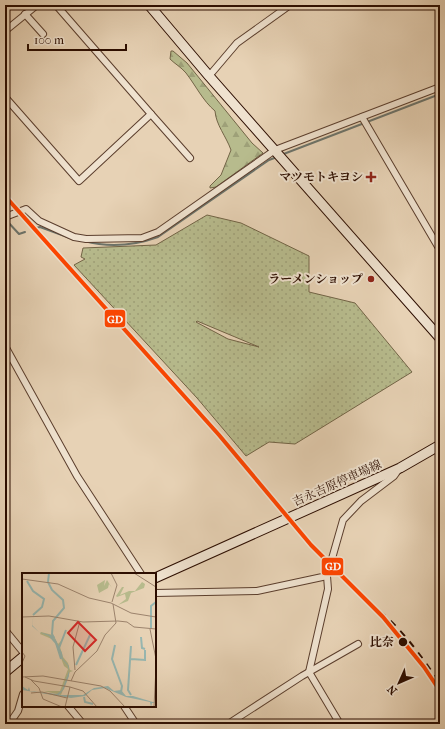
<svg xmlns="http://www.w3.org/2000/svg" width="445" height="729" font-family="'IM FELL French Canon','Noto Serif JP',serif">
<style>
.grass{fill:url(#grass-dots);stroke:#726446;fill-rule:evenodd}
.forest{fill:url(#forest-firs);stroke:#726446}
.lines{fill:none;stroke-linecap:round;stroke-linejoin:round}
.stream{stroke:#6c736a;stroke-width:2}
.street-casing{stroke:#5b3e2d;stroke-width:8}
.secondary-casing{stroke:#2c0d00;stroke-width:11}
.street{stroke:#efe2cf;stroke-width:6}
.secondary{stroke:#efe2cf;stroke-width:9}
.rail{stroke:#2c0d00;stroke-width:2;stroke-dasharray:7 7;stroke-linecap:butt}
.rail-1-casing{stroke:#efe2cf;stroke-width:7}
.rail-1{stroke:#ff4500;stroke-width:4}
.poi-dot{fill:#8f2418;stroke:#efe2cf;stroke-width:1.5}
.stop-dot{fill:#2c0d00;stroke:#efe2cf;stroke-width:1.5}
.labels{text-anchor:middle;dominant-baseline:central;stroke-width:4;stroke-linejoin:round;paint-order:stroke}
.poi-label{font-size:12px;font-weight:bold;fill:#2c0d00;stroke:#efe2cf;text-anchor:end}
.street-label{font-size:12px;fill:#2c0d00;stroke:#efe2cf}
.stop-label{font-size:12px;font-weight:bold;fill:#2c0d00;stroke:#efe2cf;text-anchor:end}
.inset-river{fill:none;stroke:#97b7b1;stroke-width:2}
.inset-road{fill:none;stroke:#9c836d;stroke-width:1}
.view{fill:#d62828;fill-opacity:0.15;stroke:#d62828;stroke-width:2}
.inset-edge{fill:none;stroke:#2c0d00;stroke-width:2}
.line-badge{stroke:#efe2cf;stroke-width:1.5}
.badge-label{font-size:11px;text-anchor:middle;font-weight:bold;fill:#fff}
</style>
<defs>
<pattern id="grass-dots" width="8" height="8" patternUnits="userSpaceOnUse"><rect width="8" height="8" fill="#b7bb8d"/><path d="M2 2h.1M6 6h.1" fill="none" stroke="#9ea078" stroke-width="1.8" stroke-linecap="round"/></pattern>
<pattern id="forest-firs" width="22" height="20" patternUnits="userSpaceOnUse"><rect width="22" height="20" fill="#b7bb8d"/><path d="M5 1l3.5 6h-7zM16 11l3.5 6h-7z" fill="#9ea078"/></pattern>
</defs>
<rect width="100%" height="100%" fill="#e7d2b5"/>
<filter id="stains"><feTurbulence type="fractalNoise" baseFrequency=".005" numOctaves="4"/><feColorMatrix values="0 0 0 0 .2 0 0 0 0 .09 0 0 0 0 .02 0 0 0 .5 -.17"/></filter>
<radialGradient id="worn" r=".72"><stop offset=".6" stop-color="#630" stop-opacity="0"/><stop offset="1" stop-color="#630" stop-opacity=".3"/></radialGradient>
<path class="grass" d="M207,215L241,223L309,256V292L355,303L412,372L295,444L269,442L246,456L197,398L74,265L85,259L81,257L83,248L156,245ZM196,322L197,321L259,347L228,339Z"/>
<path class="forest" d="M171,51H173L187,63L252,143L263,153L216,187L210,188V186L221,175L231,150C226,136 216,125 215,111C203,101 196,86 186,73C181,67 175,64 170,59Z"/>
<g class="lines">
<g class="stream">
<path d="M281,155L440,94"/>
<path d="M7,221L19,234L25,232"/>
<path d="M36,228L40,227L70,238"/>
<path d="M84,241C110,248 133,246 158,237L269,160L277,157"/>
</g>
<g class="street-casing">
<g id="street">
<path d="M25,14L43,34"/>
<path d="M5,31L37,5"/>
<path d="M209,76L237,43L290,5"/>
<path d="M5,97L79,181L151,114L56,5"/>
<path d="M151,114L190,158"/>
<path d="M362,117L440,250"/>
<path d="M5,217L26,209L39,221L74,237L86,239L142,238L158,232L275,150L440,87"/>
<path d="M5,346L77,476L141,574"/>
<path d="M155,593L257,591L327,576"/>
<path d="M5,630L23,652"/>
<path d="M68,706L83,724"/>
<path d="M124,706L136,724"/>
<path d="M9,724L18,711L23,694"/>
<path d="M228,724L302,676L358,644"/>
<path d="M340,724L309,672L328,589L327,576L343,520L361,501L394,476L399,469"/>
</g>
</g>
<g class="secondary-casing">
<g id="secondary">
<path d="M149,5L209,76L440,338"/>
<path d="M155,578L400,468L440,445"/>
<path d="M5,672L23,657"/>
</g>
</g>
<use href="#street" class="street"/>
<use href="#secondary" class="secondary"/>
<path class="rail" d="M369,603C398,623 420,654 440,683"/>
<g class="rail-1-casing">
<path id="rail-1" d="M5,196L219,435L311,545L383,617L424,667L440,691"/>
</g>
<use href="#rail-1" class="rail-1"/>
</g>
<g class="poi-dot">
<path d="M369 171h4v4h4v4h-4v4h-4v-4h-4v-4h4z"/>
<circle cx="371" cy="279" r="4"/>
</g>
<circle class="stop-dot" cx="403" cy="642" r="5"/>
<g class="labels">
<g class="poi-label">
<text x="363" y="177">マツモトキヨシ</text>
<text x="363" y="279">ラーメンショップ</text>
</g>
<g class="street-label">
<text transform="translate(337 483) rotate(-24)">吉永吉原停車場線</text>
</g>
<g class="stop-label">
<text x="394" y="642">比奈</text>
</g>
</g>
<g transform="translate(22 573)">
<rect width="134" height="134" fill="#e7d2b5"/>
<path d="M19,59L31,62L36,71L40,67L38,74L41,84L46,90L48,97L51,98L48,99L39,122L22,118H38L46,96L42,93L32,67L18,61Z" fill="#b7bb8d"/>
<path d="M83,7L82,13L85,7L90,15L87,11L86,15L77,20L75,12ZM120,9L123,11L122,15L109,20L106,28L96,32L104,26L103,21L95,24L94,23L100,14H102L98,22L107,18H113Z" fill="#b7bb8d"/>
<path d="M12,39L10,52L17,59L32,63L40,80L41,86L47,93V103L42,116L37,122H61L72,115L86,113L92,118L99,117L104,123H111L134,130H130L129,134L128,129L104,124L83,115L70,117L63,123L49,125L0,117V113L6,117L7,114L8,118L35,121L40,117L47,98L46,93L40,86L32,65L17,59L10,53Z" fill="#97b7b1"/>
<path class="inset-river" d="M27,0L26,9L30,17L41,27L42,35L31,48L30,61L32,65M5,8L11,18L22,26L20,34L11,42M129,56V33L134,29M28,63L34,70L39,86M119,64L120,75L123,76M93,72L90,86L100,113L99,119M109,73L106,117L109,122M37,75L44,57M109,86L123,87V77M54,92L68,62M62,124L63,129L71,131"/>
<path class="inset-road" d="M89,0L95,12L90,29M112,0L134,14M0,6L36,11L67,25L89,30L109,40L134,44M0,44L27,43L61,49L96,48L105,49L112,54L134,56M128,56L134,86M0,79L3,83L0,90M53,97L51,74L58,48M0,104L21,103L79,113L88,118L103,134M3,104L12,108L48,114M9,107L17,115L21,126L40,134M49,108L53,99L75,78L83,62L94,50L91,31M9,120L20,119L45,125M43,134L48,114L61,118L75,134M132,134L134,94"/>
<path class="view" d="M56,49L74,67L63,78L46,60Z"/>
<rect width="134" height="134" class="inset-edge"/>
</g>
<g class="line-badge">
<rect x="104" y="309" width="22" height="19" rx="4" fill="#ff4500"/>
<rect x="321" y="557" width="23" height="19" rx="4" fill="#ff4500"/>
</g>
<g class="badge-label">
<text x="115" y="323">GD</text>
<text x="333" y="570">GD</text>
</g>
<rect width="445" height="729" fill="none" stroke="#e7d2b5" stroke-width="20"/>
<rect x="6" y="6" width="433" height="717" fill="none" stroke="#2c0d00" stroke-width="2"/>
<rect x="10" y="10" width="425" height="709" fill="none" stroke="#2c0d00"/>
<g transform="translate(399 683) rotate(225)" stroke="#efe2cf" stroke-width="3" paint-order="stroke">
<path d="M0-3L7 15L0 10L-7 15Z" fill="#2c0d00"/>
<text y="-6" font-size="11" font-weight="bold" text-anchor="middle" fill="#2c0d00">N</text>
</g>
<path d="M28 44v6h98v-6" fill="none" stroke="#2c0d00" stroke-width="2"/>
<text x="34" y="44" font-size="12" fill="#2c0d00" stroke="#efe2cf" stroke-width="3" paint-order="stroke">100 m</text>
<rect width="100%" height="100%" filter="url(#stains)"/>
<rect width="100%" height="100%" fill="url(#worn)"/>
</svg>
